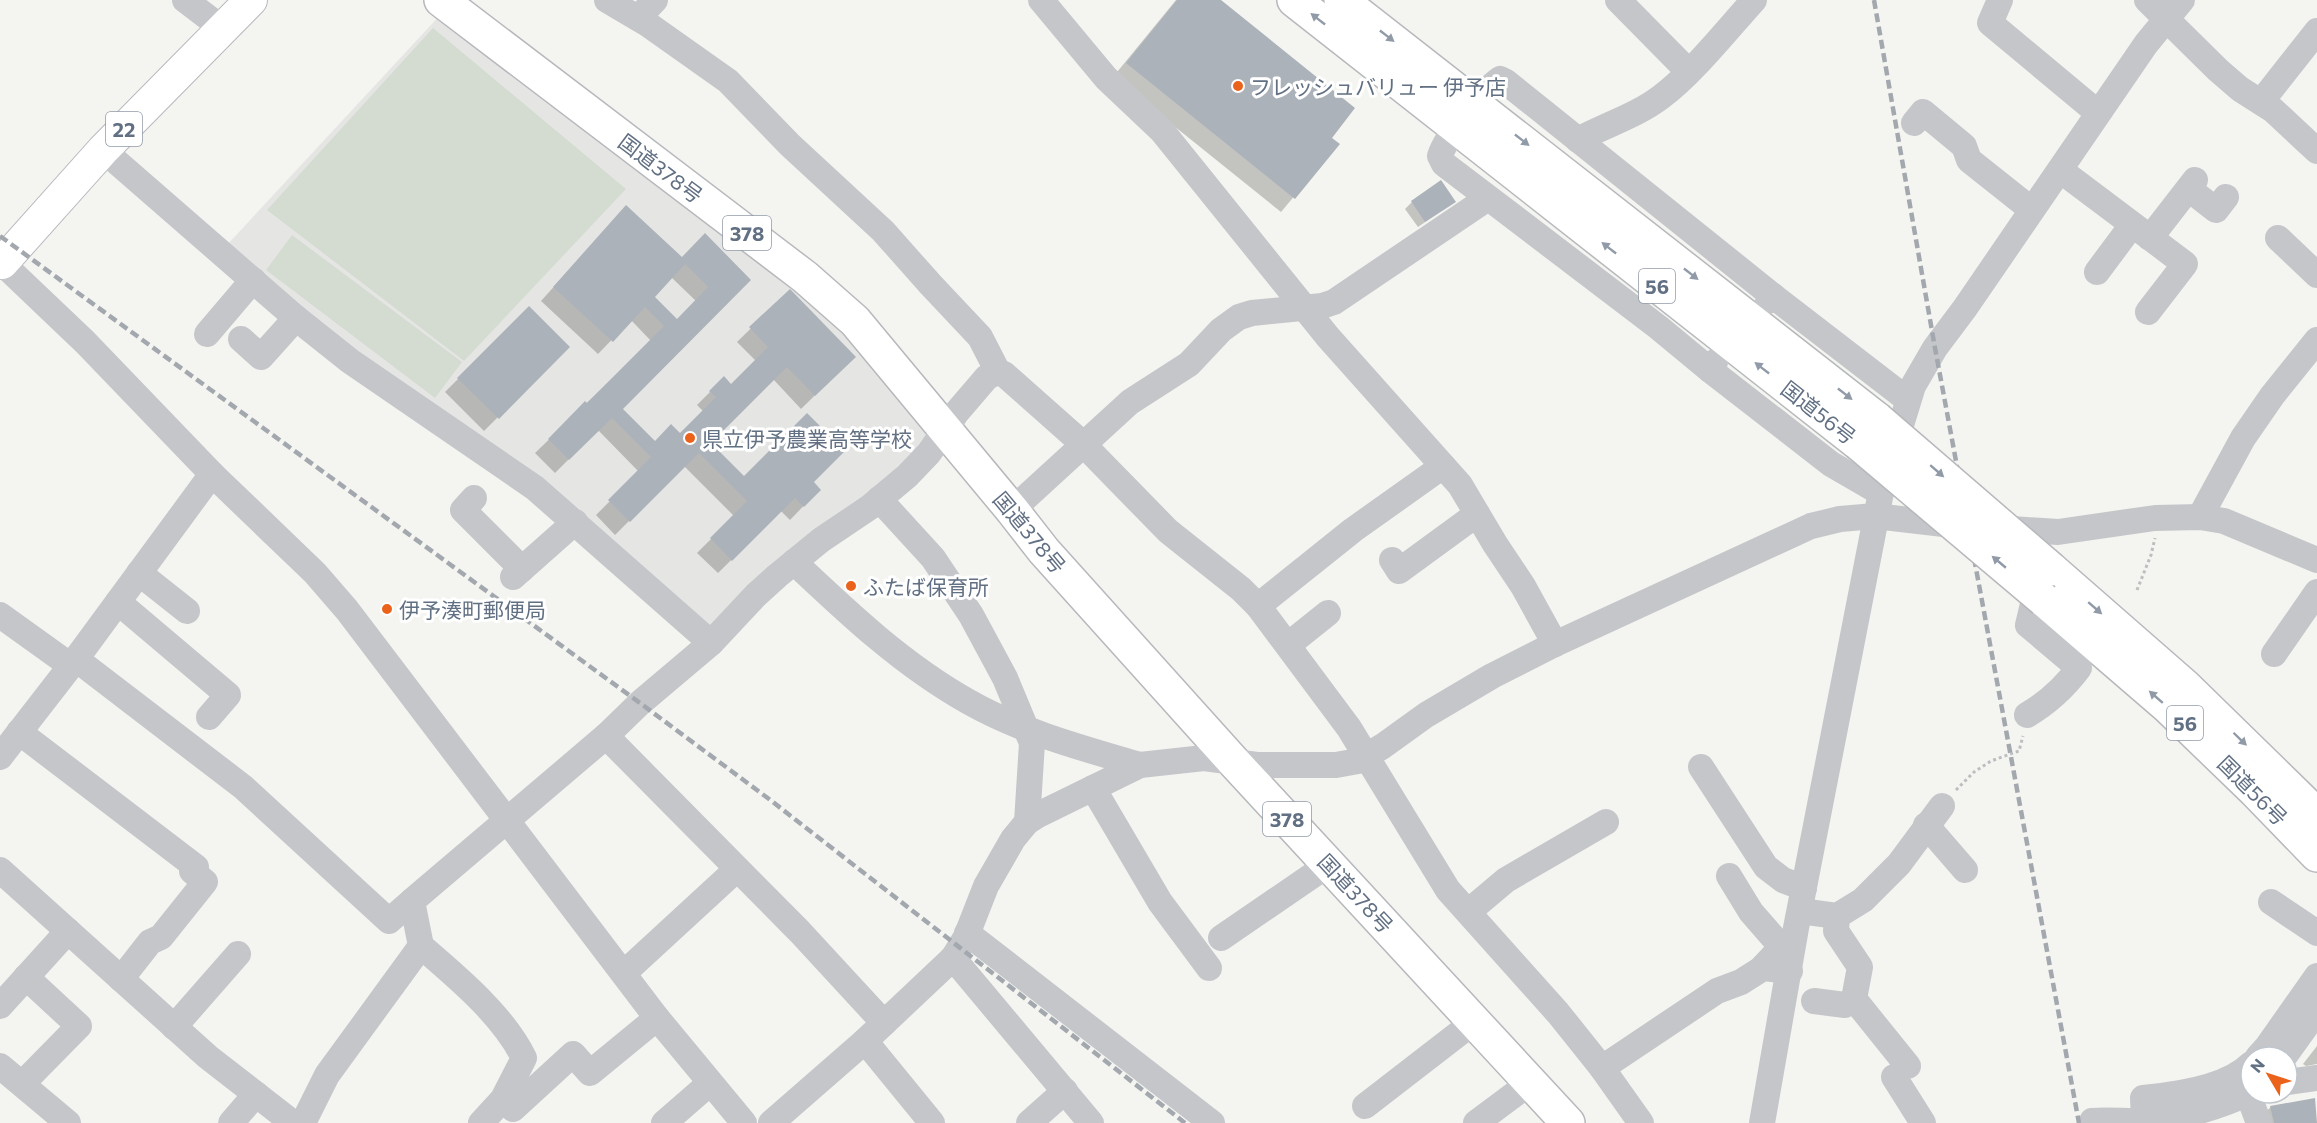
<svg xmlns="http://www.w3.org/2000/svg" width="2317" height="1123" font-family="Commissioner,'Noto Sans JP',sans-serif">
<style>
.built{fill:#e5e6e4}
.green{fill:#d4dcd1}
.shadow{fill:#0003;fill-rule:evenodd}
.building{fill:#acb2b9;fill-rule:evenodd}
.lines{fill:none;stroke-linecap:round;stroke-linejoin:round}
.major-casing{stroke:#b6b9be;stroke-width:34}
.highway-casing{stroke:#b6b8bc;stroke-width:36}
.path{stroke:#bdbec1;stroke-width:3;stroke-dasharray:3 3;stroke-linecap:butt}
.minor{stroke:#c4c6ca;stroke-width:26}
.major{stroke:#fff;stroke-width:32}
.highway{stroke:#fff;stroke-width:33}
.rail{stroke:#a3a8af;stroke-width:4.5;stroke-dasharray:9 4.5;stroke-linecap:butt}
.highway-bridge-casing{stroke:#b6b8bc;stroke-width:36;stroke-linecap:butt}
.highway-bridge{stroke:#fff;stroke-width:33}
.oneway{fill:#919ba8}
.poi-dot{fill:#eb621a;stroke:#fff;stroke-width:2}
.labels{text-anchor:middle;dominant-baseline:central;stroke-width:6;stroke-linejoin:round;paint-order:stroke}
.shield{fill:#fff;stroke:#919ba8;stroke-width:1.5}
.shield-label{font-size:20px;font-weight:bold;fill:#627083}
.poi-label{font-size:21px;fill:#627083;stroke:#fff;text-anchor:start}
.street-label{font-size:21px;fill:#627083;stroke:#fff}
</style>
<rect width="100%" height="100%" fill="#f4f5f0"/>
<path class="built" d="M442,13L832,316L930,437L914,459L710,626L379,370L226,246Z"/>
<g class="green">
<path d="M433,28L626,189L464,361L267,210Z"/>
<path d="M292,235L462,362L435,398L266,270Z"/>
</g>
<g class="shadow">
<path d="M1176,0H1218L1330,138L1338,144L1281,212L1113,77Z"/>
<path d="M1412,202H1454L1418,227L1405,209Z"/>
<path d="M613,221L682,259L749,280L620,409L655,443L680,435L704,412L697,405L724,378L731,386L756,361L737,342L789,291L854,357L801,409L773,379L709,443L744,478L812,482L819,490L790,520L781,511L718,573L697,553L734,516L684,466L615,535L596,515L639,472L598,430L555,473L535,453L651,341L631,320L598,354L541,301ZM671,277L696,301L677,321L653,297Z"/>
<path d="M529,308L568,347L484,431L445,392Z"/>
<path d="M2317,1046V1064L2306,1066L2303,1064Z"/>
<path d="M2271,1107L2313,1123H2266L2264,1113Z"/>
</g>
<g class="building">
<path d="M1177,0H1221L1355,108L1332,138L1340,144L1295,199L1126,63Z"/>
<path d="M1441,180L1456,202L1425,222L1411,201Z"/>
<path d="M626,205L682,257L705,233L751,280L623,409L655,441L671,424L680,433L716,397L709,391L724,376L731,384L768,347L749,327L790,289L856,357L815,396L787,367L711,443L744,476L807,413L845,451L814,482L821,490L804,507L795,498L732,561L710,538L747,501L699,453L630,522L608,500L651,457L612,418L569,460L548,439L585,401L587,403L664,326L645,307L613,342L553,287ZM685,264L708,287L677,319L655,297Z"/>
<path d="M529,306L570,347L499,419L457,378Z"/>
<path d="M2315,1098L2317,1123H2274L2270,1106Z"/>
</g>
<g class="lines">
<g class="major-casing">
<path id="major" d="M0,261L2,263L103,150L251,0"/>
</g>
<g class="highway-casing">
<g id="highway">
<path d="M441,0L805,277L855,321L1012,510L1044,551L1233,761L1568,1123"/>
<path d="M1294,0L1858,443"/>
<path d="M1341,0L1877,419"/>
<path d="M2051,569L2186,687L2317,815"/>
<path d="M2044,600L2167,706L2255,791L2317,855"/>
</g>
</g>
<g class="path">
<path d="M2137,590L2151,555L2155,538"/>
<path d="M1956,790L1974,772L1991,761L2019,751L2023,736"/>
</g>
<g class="minor">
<path d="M185,0L223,29"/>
<path d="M607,0L646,23L728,81L790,145L883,231L931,285L980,337L998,372"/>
<path d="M1041,0L1106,78L1162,131L1328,337L1460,485L1495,544L1523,586L1555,644"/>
<path d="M1618,0L1688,71"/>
<path d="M2000,0L1990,23L2098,113"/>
<path d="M2147,0L2218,70L2240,89L2273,110L2317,151"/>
<path d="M638,18L655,0"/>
<path d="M2261,102L2317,31"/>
<path d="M1914,123L1923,112L1964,146L1969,160L2032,210"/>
<path d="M1578,140C1605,125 1636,116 1661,97C1692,74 1727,30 1754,0"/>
<path d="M103,150L296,318L350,361L535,488L711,643"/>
<path d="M2060,170L2185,264L2148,312"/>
<path d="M2189,189L2216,210L2226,197"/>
<path d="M2150,238L2195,180"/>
<path d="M2278,238L2317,275"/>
<path d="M0,264L2,263L85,342L212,474L315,573L347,610L657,1018L744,1123"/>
<path d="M2097,272L2132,225"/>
<path d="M1773,296L1908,400"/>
<path d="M207,334L253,280"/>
<path d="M241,339L261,357L296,318"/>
<path d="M1715,362L1710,370L1658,327L1444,164L1440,156C1446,136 1483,91 1500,79L1506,82L1773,296L1768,301"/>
<path d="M1710,370L1831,464L1881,493"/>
<path d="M474,498L463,510L522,569"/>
<path d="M879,499L933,558L971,615L1005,678L1032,743L1027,822"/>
<path d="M1012,510L1130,402L1189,364L1221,330L1239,317L1252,313L1322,306L1334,302L1488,198"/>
<path d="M2200,517L2243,438L2272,396L2317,340"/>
<path d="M1997,528L2058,532L2155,518L2200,517L2224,521L2317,560"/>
<path d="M1392,560L1399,571L1477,514"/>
<path d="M794,562C849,614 903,665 969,702C1022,732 1082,748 1140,765"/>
<path d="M139,573L187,611"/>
<path d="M513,577L575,522"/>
<path d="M118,602L228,695L209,717"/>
<path d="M1258,606L1353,530L1443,466"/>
<path d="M0,615L71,666"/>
<path d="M1288,645L1328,613"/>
<path d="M2274,654L2317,592"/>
<path d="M76,659L243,787L389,921L412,901"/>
<path d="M2027,715C2049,702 2064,688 2079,668L2028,625L2039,579"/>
<path d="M19,732L196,867L192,871L205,882L161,937L150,942L121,979"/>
<path d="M606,736L800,932L884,1023"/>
<path d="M0,757L76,659L212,474"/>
<path d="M1701,767L1766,867L1783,880L1804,888"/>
<path d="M1093,788L1160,902L1209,968"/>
<path d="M1926,825L1965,870"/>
<path d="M0,870L208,1057L293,1123"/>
<path d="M1729,876L1751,912L1778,943L1780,949L1763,967"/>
<path d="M2271,902L2317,933"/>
<path d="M1800,911L1837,916L1863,900L1899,864L1942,806"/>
<path d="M1468,912L1506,880L1606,822"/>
<path d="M967,933L1212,1123"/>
<path d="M1221,938L1329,864"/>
<path d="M421,946C457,977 503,1015 524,1058L503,1099L481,1123"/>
<path d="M953,958L1091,1123"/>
<path d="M624,973L737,869"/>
<path d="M1854,999L1908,1066"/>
<path d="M1814,1001L1845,1005L1854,999L1860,967L1836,931L1837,916"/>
<path d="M0,1006L68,931"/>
<path d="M174,1027L238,954"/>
<path d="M865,1041L932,1123"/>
<path d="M2258,1057L2267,1047L2317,976"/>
<path d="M2284,1057L2317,1011"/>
<path d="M0,1066L68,1123"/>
<path d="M1602,1068L1717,991L1741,982L1763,968L1790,971"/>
<path d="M1894,1077L1923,1123"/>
<path d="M2287,1082L2317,1078"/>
<path d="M22,1084L79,1026L26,977"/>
<path d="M2248,1094L2259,1123"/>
<path d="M1365,1106L1475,1021"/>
<path d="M513,1109L573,1054L590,1073L657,1018"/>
<path d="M2092,1121C2110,1119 2126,1122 2143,1121C2179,1119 2219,1107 2251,1092"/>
<path d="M2144,1121L2143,1098C2176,1095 2227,1088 2251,1064"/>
<path d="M231,1123L256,1094"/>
<path d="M303,1123L327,1075L421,946L412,901L606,736L640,703L711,643L756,595L777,576L821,540L870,507L907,476L929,453L957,412L987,377L998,372L1004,374L1083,444L1168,531L1241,589L1258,606L1349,728L1448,890L1558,1013L1602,1068L1641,1123"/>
<path d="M664,1123L710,1083"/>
<path d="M771,1123L865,1041L953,958L966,937L986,886L1013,839L1027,822L1038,815L1140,765L1204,758L1257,765H1336L1358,761L1383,746L1426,715L1492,676L1555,644L1811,526L1840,519L1875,516L1961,526"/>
<path d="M1029,1123L1065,1091"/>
<path d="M1476,1123L1531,1082"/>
<path d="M1762,1123L1796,928L1882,487L1913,386L1935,348L1965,308L2146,44L2182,0"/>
</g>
<use href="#major" class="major"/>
<use href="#highway" class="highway"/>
<g class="rail">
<path d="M1874,0L1935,348L2079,1123"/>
<path d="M0,236L640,703L769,799L1185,1123"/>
</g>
<g class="highway-bridge-casing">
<g id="highway-bridge">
<path d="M1877,419L2051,569"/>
<path d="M1858,443L2044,600"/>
</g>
</g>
<use href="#highway-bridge" class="highway-bridge"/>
</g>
<defs><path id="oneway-solid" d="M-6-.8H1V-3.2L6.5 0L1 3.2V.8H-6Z" transform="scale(1.5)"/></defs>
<g class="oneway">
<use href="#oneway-solid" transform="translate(1318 19) rotate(-142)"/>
<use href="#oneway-solid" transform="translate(1387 36) rotate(38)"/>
<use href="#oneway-solid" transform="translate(1522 140) rotate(38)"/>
<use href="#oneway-solid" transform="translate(1609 248) rotate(-142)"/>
<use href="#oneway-solid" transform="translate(1691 274) rotate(38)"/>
<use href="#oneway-solid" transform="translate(1762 368) rotate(-142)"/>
<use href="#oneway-solid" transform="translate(1845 394) rotate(38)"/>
<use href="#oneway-solid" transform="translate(1937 471) rotate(41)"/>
<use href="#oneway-solid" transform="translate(1999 562) rotate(-140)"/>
<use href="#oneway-solid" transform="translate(2095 608) rotate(41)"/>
<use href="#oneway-solid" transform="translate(2156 697) rotate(-139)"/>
<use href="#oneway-solid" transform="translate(2240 739) rotate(44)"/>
</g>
<g class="poi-dot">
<circle cx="1238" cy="86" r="6"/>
<circle cx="690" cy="438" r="6"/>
<circle cx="851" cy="586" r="6"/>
<circle cx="387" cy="609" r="6"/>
</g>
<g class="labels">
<g class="shield">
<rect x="106" y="112" width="36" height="34" rx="4.5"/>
<rect x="723" y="216" width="48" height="34" rx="4.5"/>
<rect x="1639" y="269" width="36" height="34" rx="4.5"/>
<rect x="2167" y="706" width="36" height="34" rx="4.5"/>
<rect x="1263" y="802" width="48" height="34" rx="4.5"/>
</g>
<g class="shield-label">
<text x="124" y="129">22</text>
<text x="747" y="233">378</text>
<text x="1657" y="286">56</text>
<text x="2185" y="723">56</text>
<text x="1287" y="819">378</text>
</g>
<g class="poi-label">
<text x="1250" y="86">フレッシュバリュー 伊予店</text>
<text x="702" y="438">県立伊予農業高等学校</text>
<text x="863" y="586">ふたば保育所</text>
<text x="399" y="609">伊予湊町郵便局</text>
</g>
<g class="street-label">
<text transform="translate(661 168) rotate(37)">国道378号</text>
<text transform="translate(1819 412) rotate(38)">国道56号</text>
<text transform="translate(1030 532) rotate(50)">国道378号</text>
<text transform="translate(2253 790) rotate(45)">国道56号</text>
<text transform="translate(1356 893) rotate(47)">国道378号</text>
</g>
</g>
<g transform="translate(2269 1075) rotate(309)"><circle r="28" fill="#ffffff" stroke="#c0c6cd" stroke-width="1.5"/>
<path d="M0-4.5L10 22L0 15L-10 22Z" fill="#eb621a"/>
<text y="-9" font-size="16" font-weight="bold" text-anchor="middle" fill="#627083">N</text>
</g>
</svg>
